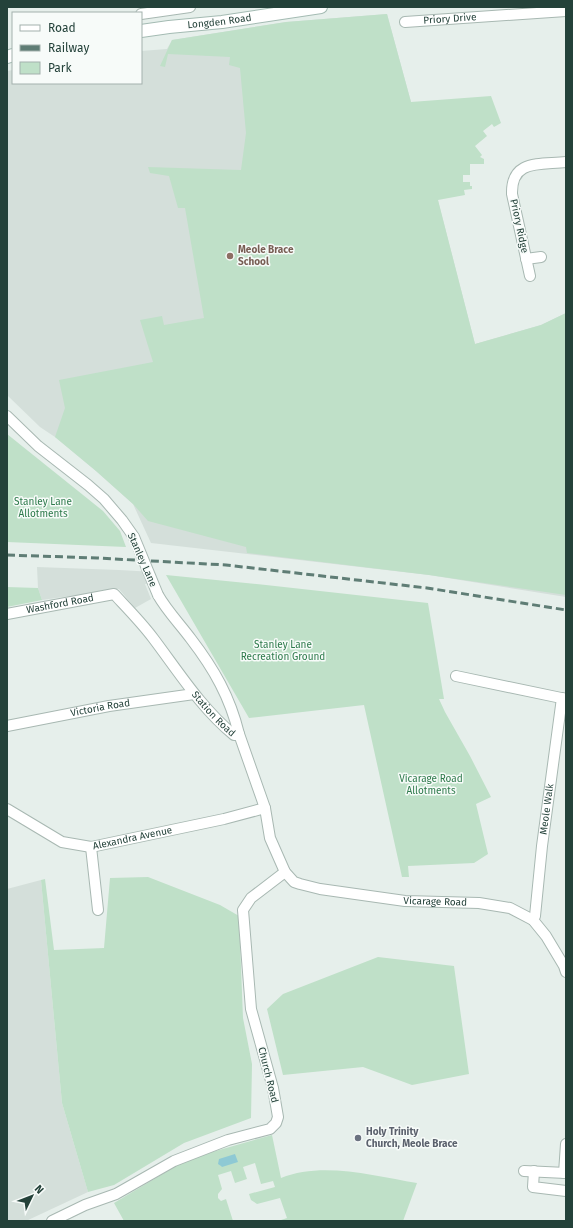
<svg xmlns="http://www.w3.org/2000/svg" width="573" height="1228" font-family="'Fira Sans',sans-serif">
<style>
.built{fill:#d4dfda}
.green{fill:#bfe0c8}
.water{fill:#8ec9d4}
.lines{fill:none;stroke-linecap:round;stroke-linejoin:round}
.street-casing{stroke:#a8b8b2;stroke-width:12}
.secondary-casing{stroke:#a4bbb3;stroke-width:14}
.street{stroke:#fff;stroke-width:10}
.secondary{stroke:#fff;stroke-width:12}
.rail{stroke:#5f7d75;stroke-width:3;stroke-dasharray:8 4;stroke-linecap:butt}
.street-bridge-casing{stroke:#a8b8b2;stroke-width:12;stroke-linecap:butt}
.street-bridge{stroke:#fff;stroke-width:10}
.education-dot{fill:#8d6e63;stroke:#f7fbf9;stroke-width:1.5}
.worship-dot{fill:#6b7280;stroke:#f7fbf9;stroke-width:1.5}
.labels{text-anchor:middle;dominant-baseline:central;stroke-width:3;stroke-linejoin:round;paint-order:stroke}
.street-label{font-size:10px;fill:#24423a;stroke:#f7fbf9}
.education-label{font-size:10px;font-weight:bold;fill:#785e54;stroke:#f7fbf9;text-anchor:start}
.park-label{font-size:10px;fill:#2d7a4b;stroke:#f7fbf9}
.worship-label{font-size:10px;font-weight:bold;fill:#5b616d;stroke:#f7fbf9;text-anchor:start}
</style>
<rect width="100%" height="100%" fill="#e6efeb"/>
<g class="built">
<path d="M387,14L411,102L419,127L475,344L541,325L566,313V597L429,575L151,543L133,504L96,471L55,437L40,427L7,395V71L13,70V83H141V51L167,49L172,40L286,22Z"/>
<path d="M37,567L119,570L155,572L159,583L145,584L151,599L135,608L119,589L42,600L38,588Z"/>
<path d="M41,880L62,1103L88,1192L26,1221H7V889Z"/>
</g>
<g class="green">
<path d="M387,14L411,102L491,96L501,123L494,127L492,124L483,131L487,136L475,146L482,155L480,157L484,159V164H470V175H463V182H470V186H472V189L464,190L465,195L438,200L475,344L541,325L566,313V595L429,575L247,553L246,547L148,521L133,504L96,471L55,437L65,408L59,380L153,362L140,320L162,316L164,325L204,318L185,208H178L169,176L150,173L148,167L241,170L246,133L240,68L229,65L230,57L168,54L165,67L160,66L172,40L286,22Z"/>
<path d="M7,434L103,511L120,531L126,547L7,542Z"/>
<path d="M166,575L266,585L428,603L444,699H439L445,712L470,756L491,797L476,804L488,854L474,863L408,866L409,877H402L364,705L249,718Z"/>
<path d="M7,587L38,588L42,600L7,607Z"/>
<path d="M148,877L220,905L239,916L243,1018L252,1064L251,1118L184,1143L114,1185L88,1192L62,1103L41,880L45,879L54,950L104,948L110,878Z"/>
<path d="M378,957L454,966L469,1074L412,1085L363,1067L283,1075L267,1009L283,994Z"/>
<path d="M272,1135L281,1178C322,1161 375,1176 417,1183L403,1221H278L287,1218L280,1198L257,1204L251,1200L249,1194L275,1187L273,1181L261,1184L255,1163L243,1167L247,1179L235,1183L231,1171L218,1175L222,1189L218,1194V1198L221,1201L226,1199L233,1221H124L114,1203L181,1163L205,1154Z"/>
</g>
<path class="water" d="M235,1154L238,1162L222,1167L221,1166L218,1164L219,1159Z"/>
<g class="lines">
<g class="street-casing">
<g id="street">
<path d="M141,14L190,7"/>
<path id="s1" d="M405,22L566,11"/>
<path d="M526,259L541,257"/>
<path d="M530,276L512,194C511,159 540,165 566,162"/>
<path d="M7,416L38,446L88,485L104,499L122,520L134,537"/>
<path d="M158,595C167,611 180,624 191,639C214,669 230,697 239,734"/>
<path id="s2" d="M7,614L114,594C127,608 141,622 153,638C178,671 201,708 234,735L239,734L265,808L270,838L285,872L294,882L300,884L320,889L405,901L479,903L510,908L533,920L546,936L564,966L566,972"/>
<path d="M456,676L566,699"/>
<path id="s3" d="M7,726L109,706L194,694"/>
<path id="s4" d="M7,809L62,842L91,847L224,819L265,808"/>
<path d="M91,847L98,910"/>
<path id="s5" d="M533,920L535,916L542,846L562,698"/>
<path d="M524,1171L566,1173"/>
<path d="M534,1171L533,1187L566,1191"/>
<path d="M564,1173L566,1144"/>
<path d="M52,1221L85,1205L116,1194L174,1161L228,1140L270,1129L276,1123L278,1117L273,1088L251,1009L243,910L251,898L285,872"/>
</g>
</g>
<g class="secondary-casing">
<g id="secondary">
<path id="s6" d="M141,31L169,27L222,22L321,7"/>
<path d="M7,57L13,55"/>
</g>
</g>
<use href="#street" class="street"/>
<use href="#secondary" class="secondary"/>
<path class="rail" d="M7,555L97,558L226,565L427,588L566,610"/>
<g class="street-bridge-casing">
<path id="street-bridge" d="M134,537L158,595"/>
</g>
<use href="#street-bridge" class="street-bridge"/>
</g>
<circle class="education-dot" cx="230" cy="256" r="4"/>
<circle class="worship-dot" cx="358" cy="1138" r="4"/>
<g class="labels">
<g class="street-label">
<text stroke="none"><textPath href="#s1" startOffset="45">Priory Drive</textPath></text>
<text stroke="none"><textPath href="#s6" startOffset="79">Longden Road</textPath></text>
<text transform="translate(519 226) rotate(78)">Priory Ridge</text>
<text transform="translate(142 560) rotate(66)">Stanley Lane</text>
<text stroke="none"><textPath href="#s2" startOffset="54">Washford Road</textPath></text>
<text stroke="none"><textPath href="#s3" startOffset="95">Victoria Road</textPath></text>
<text stroke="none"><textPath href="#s2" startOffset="265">Station Road</textPath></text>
<text stroke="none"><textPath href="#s5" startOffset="112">Meole Walk</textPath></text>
<text stroke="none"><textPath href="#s4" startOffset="136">Alexandra Avenue</textPath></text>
<text stroke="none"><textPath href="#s2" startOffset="602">Vicarage Road</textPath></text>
<text transform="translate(268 1075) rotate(76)">Church Road</text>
</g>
<g class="education-label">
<text x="238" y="250">Meole Brace<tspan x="238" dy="12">School</tspan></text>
</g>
<g class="park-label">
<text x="43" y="502">Stanley Lane<tspan x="43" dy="12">Allotments</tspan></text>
<text x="283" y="645">Stanley Lane<tspan x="283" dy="12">Recreation Ground</tspan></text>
<text x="431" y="779">Vicarage Road<tspan x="431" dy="12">Allotments</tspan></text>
</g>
<g class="worship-label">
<text x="366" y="1132">Holy Trinity<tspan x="366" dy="12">Church, Meole Brace</tspan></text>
</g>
</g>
<rect width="573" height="1228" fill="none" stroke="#24423a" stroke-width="16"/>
<rect x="12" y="12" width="130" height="72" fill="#f7fbf9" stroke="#a3b1ad"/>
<rect x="20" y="25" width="20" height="6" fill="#ffffff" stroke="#a3b1ad"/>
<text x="48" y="32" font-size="12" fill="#24423a">Road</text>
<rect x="20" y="45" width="20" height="6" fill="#5f7d75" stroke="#a3b1ad"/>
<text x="48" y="52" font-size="12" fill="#24423a">Railway</text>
<rect x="20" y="62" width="20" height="12" fill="#bfe0c8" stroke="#a3b1ad"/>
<text x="48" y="72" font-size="12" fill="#24423a">Park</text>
<g transform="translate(32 1196) rotate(47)" stroke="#f7fbf9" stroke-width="3" paint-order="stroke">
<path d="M0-3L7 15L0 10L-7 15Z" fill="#24423a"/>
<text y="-6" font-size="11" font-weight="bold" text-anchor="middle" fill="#24423a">N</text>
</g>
</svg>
